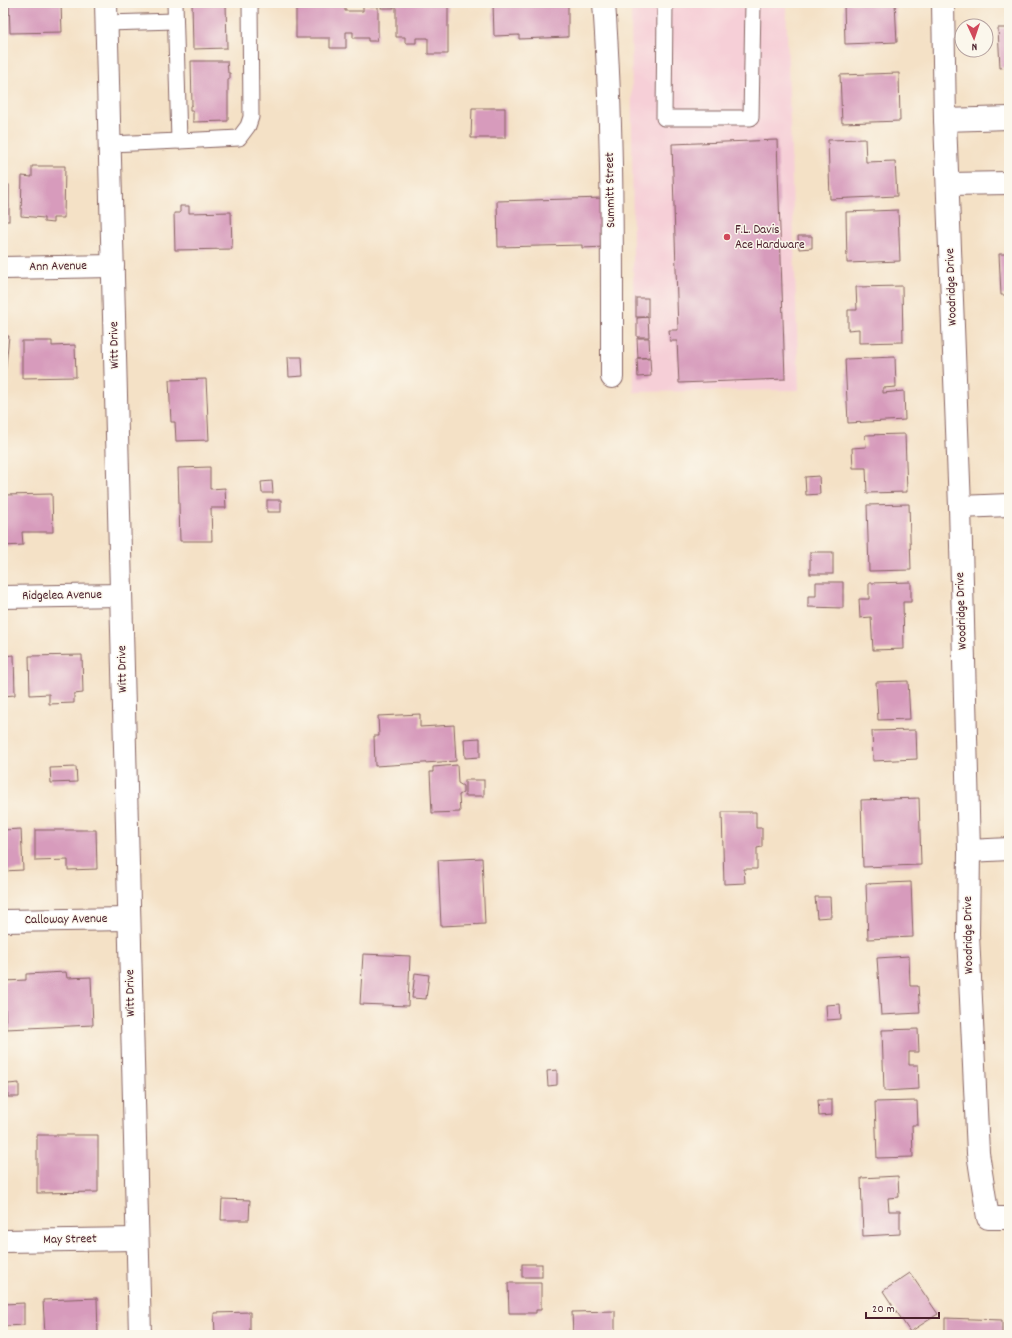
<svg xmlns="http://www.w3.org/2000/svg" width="1012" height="1338" font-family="Dekko,sans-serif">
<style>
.built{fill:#f6cfd7}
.building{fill:#d79bbc}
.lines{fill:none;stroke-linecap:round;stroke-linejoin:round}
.service-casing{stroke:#866361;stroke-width:17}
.minor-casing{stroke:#866361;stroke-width:24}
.service{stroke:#fff;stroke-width:15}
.minor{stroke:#fff;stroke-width:22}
.poi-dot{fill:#d1495b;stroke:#fbf7ec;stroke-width:1.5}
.labels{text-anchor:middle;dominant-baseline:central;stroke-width:3;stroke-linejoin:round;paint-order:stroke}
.street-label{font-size:13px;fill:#4a1f2b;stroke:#fbf7ec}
.poi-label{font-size:13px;fill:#4a1f2b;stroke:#fbf7ec;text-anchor:start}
</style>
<rect width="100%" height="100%" fill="#fbf7ec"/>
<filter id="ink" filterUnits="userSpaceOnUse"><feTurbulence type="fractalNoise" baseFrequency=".025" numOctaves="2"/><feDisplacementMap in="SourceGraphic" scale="8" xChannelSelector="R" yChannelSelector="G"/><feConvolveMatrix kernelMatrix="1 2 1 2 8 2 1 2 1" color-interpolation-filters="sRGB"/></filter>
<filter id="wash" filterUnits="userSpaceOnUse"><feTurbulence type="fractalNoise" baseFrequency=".012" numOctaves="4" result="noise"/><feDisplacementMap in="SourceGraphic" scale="16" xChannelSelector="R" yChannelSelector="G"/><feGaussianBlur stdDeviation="0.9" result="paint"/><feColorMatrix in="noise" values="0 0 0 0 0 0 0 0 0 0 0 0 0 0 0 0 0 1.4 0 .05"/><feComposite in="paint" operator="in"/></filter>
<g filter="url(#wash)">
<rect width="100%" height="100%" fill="#f4e1c6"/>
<path class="built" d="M631,3H786L799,390L634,392Z"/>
<g id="blocks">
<g class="building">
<path d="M9,3H61L62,32L10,33Z"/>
<path d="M192,3H226L227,48L193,49Z"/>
<rect x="381" y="3" width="13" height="5"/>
<path d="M493,3H568V37L519,39V35L494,36Z"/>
<path d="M844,3H895L897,42L845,44Z"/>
<path d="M396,4H448V54H428V38H416V43H405V37H396Z"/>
<path d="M345,5V11H363V6H378V37H377L376,41H368V38H353V32H346V48H330V38H296V6Z"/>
<path d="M998,28H1009V67L1000,68Z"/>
<path d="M191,61H227L228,73H230V79H228V121L193,122V111H190V106L192,105Z"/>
<path d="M899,73L900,121L842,123L840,75Z"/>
<path d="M472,108H505V138H471Z"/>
<path d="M865,139L866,162L895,161L897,196L830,199L828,140Z"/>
<path d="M777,140L785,379L679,383L677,341H670L669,330H678L672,144Z"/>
<path d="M32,166H65L64,218H53V223L44,222V218L21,216L22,176L32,177Z"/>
<rect x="3" y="185" width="6" height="36"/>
<path d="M604,198L605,247L582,248V245L498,247L497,201Z"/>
<path d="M180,206H189V213L231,212L232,249L175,250L174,213H180Z"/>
<path d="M898,210L900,261L847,263L846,212Z"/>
<path d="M798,236H812V248L799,249Z"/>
<path d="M999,254H1009V295H1001Z"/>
<path d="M902,286L903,342L859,343V329L848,330V310H857L856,287Z"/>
<rect x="636" y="298" width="12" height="19"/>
<path d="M648,317L649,337H637V318Z"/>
<path d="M3,336H9L4,384H3Z"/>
<path d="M637,338H649L650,357L638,358Z"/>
<path d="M22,341H52V346L75,345L76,377L22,378Z"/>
<path d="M288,357H302L303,376L289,377Z"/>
<path d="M895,357L896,387L883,388V393L904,391L905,420L848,423L845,359Z"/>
<path d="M637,358H650L651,376L638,377Z"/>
<path d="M206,379L209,440L176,441L175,422H171L169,380Z"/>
<path d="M905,434L907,492L867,493L866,468H853L852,448L866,447L865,435Z"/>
<path d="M210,467V489L225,488L226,508H211L212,541H180L178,468Z"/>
<path d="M819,476L820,494L806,495L805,477Z"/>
<path d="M272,481L273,493H262L261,482Z"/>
<path d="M52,494L53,532H22L23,545L3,546V495Z"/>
<rect x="267" y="500" width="14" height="12"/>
<path d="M909,504L911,570L869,571L867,505Z"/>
<rect x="810" y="552" width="23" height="22"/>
<rect x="1007" y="580" width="2" height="40"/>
<path d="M816,582H843V608L808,607V596H816Z"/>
<path d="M911,582V602H903L904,649L873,650L871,617L860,618L859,599H869V583Z"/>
<path d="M14,655L15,695L3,696V656Z"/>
<path d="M82,655L83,693L74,694V703L49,704V694L30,695L29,656Z"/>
<path d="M908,681L910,719L878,720L876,682Z"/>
<path d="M420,714V727L454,725L456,761L375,766L374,736H379L378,716Z"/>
<path d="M916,730L917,759L873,761L872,731Z"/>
<path d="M480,738V757L465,758L464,739Z"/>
<path d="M457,765L458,783L463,786V793L459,795L460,812L432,813L430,772H433V767Z"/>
<path d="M76,767L77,782L51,783L50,768Z"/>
<rect x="465" y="780" width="19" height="16"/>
<path d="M919,798L921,865L863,867L861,800Z"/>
<path d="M722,812H756V828H762V847L757,848V869H744L745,883L724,884Z"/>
<path d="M21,829L23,870L3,871V830Z"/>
<path d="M35,830H96L97,869L68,870V860L35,861Z"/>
<path d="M482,858L485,924L441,926L438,860Z"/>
<path d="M911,882L913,937L868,939L866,884Z"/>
<path d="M815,897H830L831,917L817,918Z"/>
<path d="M363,954L410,956L408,1006L360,1004Z"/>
<path d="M909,956L910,986H918L920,1013L881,1015L877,958Z"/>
<path d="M66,972L67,978L91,977L93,1025L6,1029L4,981L26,980V974Z"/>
<path d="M415,973L429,975L426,999L412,998Z"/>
<path d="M840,1004L841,1019L827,1020L826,1005Z"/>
<path d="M918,1029L919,1052H909V1065H918L919,1089L884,1091L882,1030Z"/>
<path d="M557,1070V1085L548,1086L547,1071Z"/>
<path d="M19,1083V1097H8V1084Z"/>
<path d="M818,1100H832V1115L819,1116Z"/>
<path d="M917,1101L918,1125H912L913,1157L877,1158L875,1102Z"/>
<path d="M37,1135H98V1192L37,1193Z"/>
<path d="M898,1176L899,1197L888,1198L889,1211H900V1234L863,1236L861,1178Z"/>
<path d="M222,1199L250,1200L249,1220H221Z"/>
<rect x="522" y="1264" width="20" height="13"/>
<path d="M910,1273L938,1314L910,1332L883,1291Z"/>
<path d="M508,1283H541V1310H536V1313H509Z"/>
<path d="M97,1298L98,1335H45L43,1300Z"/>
<path d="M24,1303V1325L5,1326L4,1304Z"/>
<path d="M615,1311V1335H573L572,1312Z"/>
<path d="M250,1312V1335H215L214,1313Z"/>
<path d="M945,1318L1002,1320V1335H945Z"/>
</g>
</g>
</g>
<g filter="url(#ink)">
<use href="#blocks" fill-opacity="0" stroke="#866361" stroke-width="1"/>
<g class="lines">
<g class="service-casing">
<g id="service">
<path d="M175,3L179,141L239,138L248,126L251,117L250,3"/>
<path d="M665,3L664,118H751L753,3"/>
<path d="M107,23L175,21"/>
<path d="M110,144L179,141"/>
</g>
</g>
<g class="minor-casing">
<g id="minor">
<path d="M106,3L140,1335"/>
<path d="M604,3C613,127 612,252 612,377"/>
<path d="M943,3L945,120L960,507L969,851L968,934L978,1153L988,1218H1009"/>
<path d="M945,120L1009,118"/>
<path d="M948,184L1009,183"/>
<path d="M3,268L113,266"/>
<path d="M960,507L1009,505"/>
<path d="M3,597L121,595"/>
<path d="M969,851L1009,849"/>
<path d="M3,921L129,919"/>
<path d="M3,1241L137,1239"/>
</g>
</g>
<use href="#service" class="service"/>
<use href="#minor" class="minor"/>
</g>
</g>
<circle class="poi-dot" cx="727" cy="237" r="4"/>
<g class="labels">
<g class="street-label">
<text transform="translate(611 190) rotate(-91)">Summitt Street</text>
<text transform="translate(58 267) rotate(-1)">Ann Avenue</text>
<text transform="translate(952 287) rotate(-92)">Woodridge Drive</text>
<text transform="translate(115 345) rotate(-91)">Witt Drive</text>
<text transform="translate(62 596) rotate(-1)">Ridgelea Avenue</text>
<text transform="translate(962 611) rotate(-92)">Woodridge Drive</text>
<text transform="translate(123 669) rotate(-91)">Witt Drive</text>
<text transform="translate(66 920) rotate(-1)">Calloway Avenue</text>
<text transform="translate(969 935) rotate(-91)">Woodridge Drive</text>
<text transform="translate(131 993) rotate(-91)">Witt Drive</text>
<text transform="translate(70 1240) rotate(-1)">May Street</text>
</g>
<g class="poi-label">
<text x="735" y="230">F.L. Davis<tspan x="735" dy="15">Ace Hardware</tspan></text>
</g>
</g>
<rect width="1012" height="1338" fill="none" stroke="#fbf7ec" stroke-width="16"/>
<g transform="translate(974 38) rotate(177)"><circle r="19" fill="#fbf7ec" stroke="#b4a19f"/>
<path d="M0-3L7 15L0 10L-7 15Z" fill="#d1495b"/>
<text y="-6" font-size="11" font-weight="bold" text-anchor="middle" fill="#4a1f2b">N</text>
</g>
<path d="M866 1312v6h73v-6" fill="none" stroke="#4a1f2b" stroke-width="2"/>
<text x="872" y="1312" font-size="12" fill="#4a1f2b" stroke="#fbf7ec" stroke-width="3" paint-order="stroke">20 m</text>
</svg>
